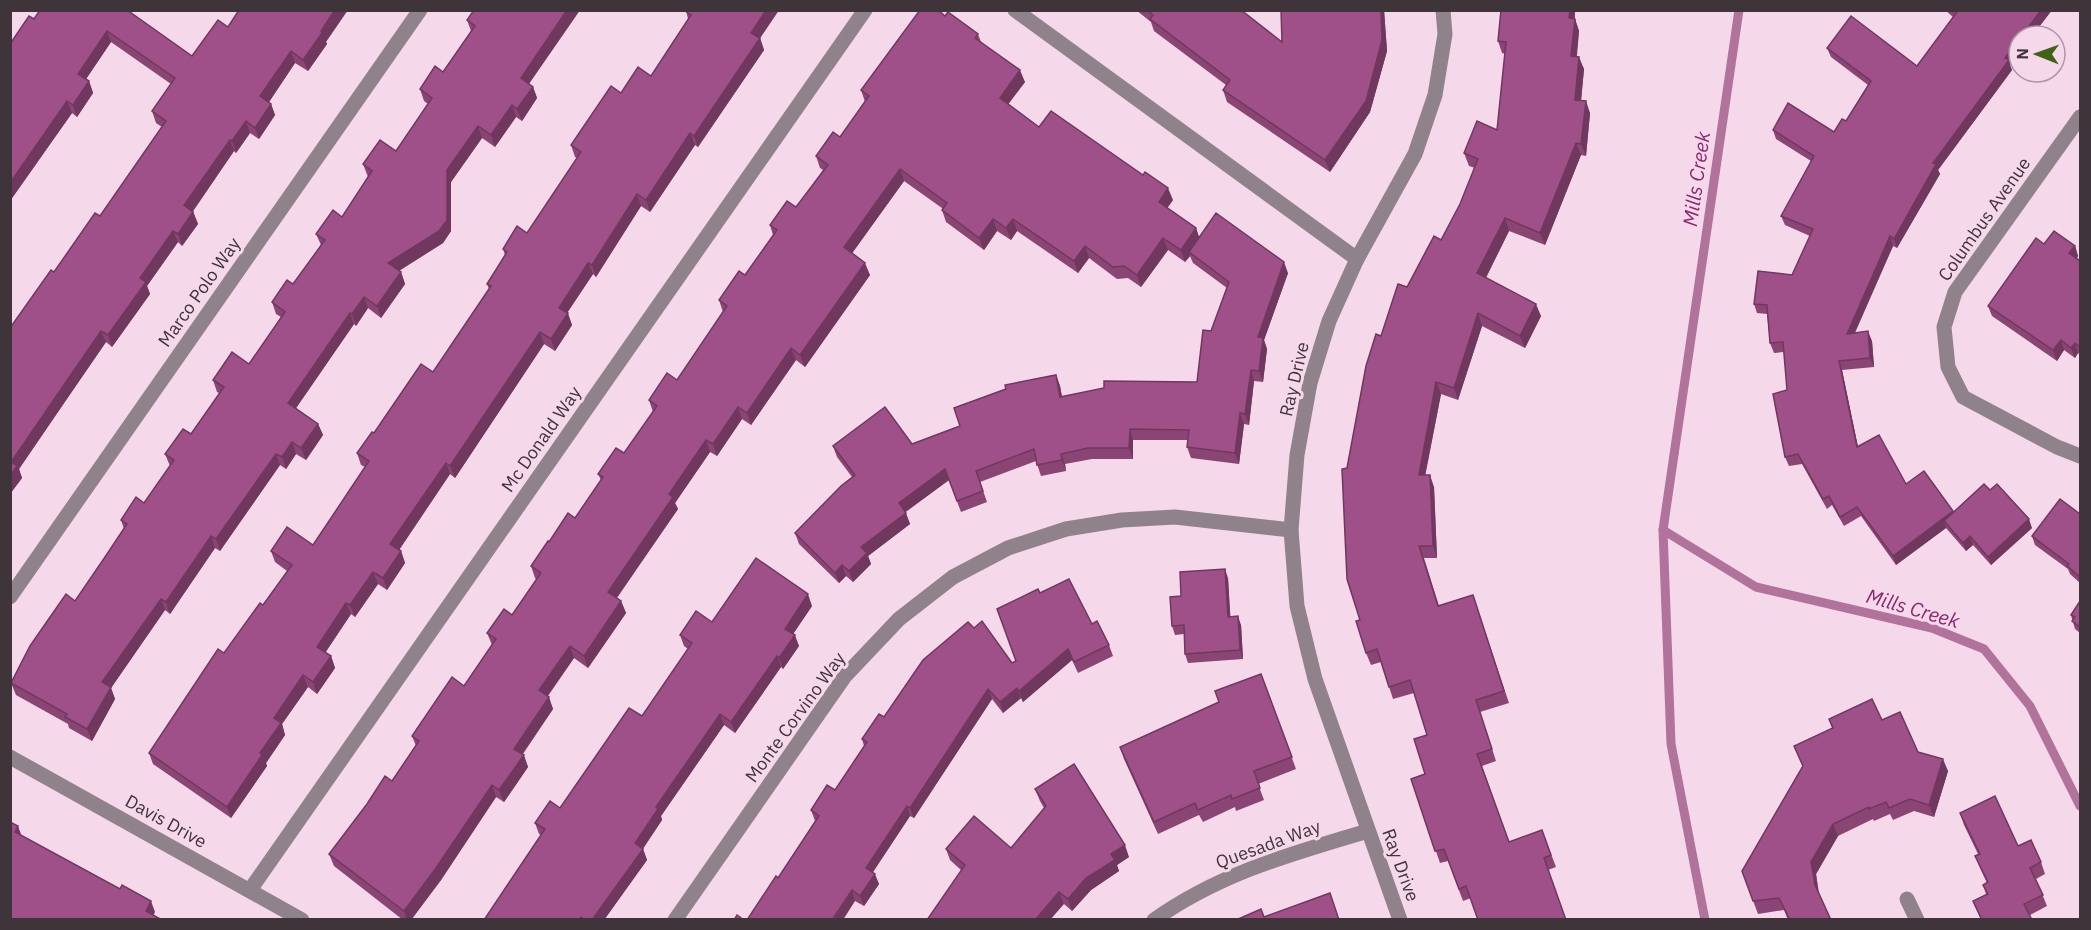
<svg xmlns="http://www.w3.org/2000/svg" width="2091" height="930" font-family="'IBM Plex Sans',sans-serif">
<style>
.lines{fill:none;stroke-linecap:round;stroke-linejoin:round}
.stream{stroke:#b1729c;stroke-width:9}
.minor{stroke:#8f828a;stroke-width:15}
.wall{fill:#8a4575}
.shaded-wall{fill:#70385f}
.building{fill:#a05088;stroke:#70385f;stroke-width:1.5}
.labels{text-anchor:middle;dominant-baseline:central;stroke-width:6;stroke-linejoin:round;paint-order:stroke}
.street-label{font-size:18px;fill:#40343b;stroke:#f6d8eb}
.water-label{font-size:20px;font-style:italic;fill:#8a2770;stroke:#f6d8eb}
</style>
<rect width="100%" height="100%" fill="#f6d8eb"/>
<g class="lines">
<g class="stream">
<path d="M1663,530L1756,587L1932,628L1984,649L2030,706L2080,806"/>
<path d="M1705,920L1671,744L1663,530L1739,10"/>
</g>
<g class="minor">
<path d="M1015,10L1357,259"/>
<path d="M2080,117L1955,292L1944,327L1948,367L1963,397L2057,447L2080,456"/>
<path d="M10,597L420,10"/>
<path d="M10,757L302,920"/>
<path d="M250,890L865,10"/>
<path d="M1907,899L1917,920"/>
<path d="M675,920L845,676L899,619L953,577L1008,548L1066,529L1122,520L1175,517L1291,530"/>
<path d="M1154,920C1220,873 1291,854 1368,831"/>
<path d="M1400,920L1315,679L1297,606L1291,530L1297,455L1310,383L1329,321L1357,259L1415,154L1435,95L1445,34L1443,10"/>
</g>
</g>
<g class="wall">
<path d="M580,10L529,84L533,87L537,98L522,121L516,117L495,147L482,138L451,182V231L443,243L399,271L401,272L405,284L381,318L368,308L356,326L354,324L296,408L318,424L323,435L306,460L296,454L286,469L280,465L220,551L215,548L170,614L165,610L111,688L115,699L92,741L69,728L68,724L16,695L11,683L75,601L124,529L121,520L144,503L170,466L165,454L191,434L219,393L217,392L213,380L249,364L281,317L276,314L272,302L293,284L321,245L316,234L342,217L368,177L363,164L396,151L428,104L424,101L420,89L443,72L471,31L467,20Z"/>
<path d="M686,10H779L760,38L764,50L698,147L695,145L650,212L641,206L596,277L593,274L567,313L572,325L555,351L544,344L455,478L450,474L399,550L401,551L405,563L387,590L378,584L355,617L351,614L325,653L331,656L335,668L317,694L308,687L282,724L285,735L266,763L267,766L231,818L153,764L149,753L224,653L263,605L287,571L275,562L271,551L313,545L365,467L361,465L357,453L374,433L433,372L489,289L487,284L505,255L503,249L527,233L577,158L575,157L571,145L621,93L651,76L688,19Z"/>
<path d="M1136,10H1241L1282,42L1281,10H1384L1387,51L1370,112L1330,172L1227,102L1223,90L1226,85L1154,31L1151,22Z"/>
<path d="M1501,10H1575V19L1579,31L1577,56L1584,69L1581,100L1590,113L1586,156L1581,155L1545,245L1509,231L1486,278L1541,316L1525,348L1482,326L1458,400L1441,394L1425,475L1434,487L1437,558H1424L1439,606L1473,595L1509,703L1480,712L1496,761L1482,766L1509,842L1542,830L1556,867L1463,901L1448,861L1440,863L1411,779L1425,774L1427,735L1414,693L1393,699L1381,662L1371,665L1366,653L1360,620L1347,468L1381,336L1407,287L1441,240L1460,204L1475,168L1469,166L1464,153L1497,130L1505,54L1502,53L1498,41Z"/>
<path d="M1945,10H2052L2032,36H2019L2010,65L2012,70L1938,170L1940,174L1897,248L1893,246L1855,333L1872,341L1874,367L1842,370L1858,447L1906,484L1953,512L1990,490L2032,528L1991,565L1973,545L1966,551L1946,528L1896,565L1861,516L1844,526L1832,505L1827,509L1802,464L1789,466L1785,457L1787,390L1784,352L1774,353L1770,343L1767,314L1757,313L1754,304L1792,275L1810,236L1785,225L1781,216L1811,161L1776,139L1773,130L1834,132L1846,121L1868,85L1831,57L1827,48L1917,66L1953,17Z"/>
<path d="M131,13L192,56L228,27L326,42L327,44L308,71L295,63L269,102L271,104L275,115L259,139L250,133L236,153L234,151L193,211L198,224L182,246L178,242L147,286L150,294L112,347L106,342L70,394L19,469L22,478L10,494V328L54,272L100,216L162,127L156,123L152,111L171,84L111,42L86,79L89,81L93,93L77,117L72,113L10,201V44L34,19Z"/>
<path d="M945,16L978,34L981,42L1025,82L1008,104L1039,127L1173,200L1167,208L1196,228L1199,237L1288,273L1264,340L1267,349L1263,382L1254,381L1249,425L1244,424L1239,464L1191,458L1187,447L1188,440H1133V459H1092L1065,464L1066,471L1041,476L1036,461L980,482L987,502L961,512L949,480L905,512L910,524L868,556L871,564L853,582L846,576L839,583L799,544L795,533L852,477L837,457L833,446L912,444L960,426L1056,375L1060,386L1062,397L1197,382L1211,331L1227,288L1193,263L1190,256L1185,262L1168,250L1141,287L1128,278L1117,279L1089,258L1078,273L1017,231L1011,240L997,231L984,250L946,222L942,210V208L904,181L852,253L870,275L805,367L796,360L751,425L742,419L717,456L710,452L675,503L678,509L617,598L621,601L626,613L588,668L574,658L548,696L553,709L523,754L528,767L504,802L496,797L441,880L411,920H403L334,866L329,854L392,781L416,746L412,736L464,686L492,645L487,633L512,615L536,579L535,578L531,566L549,542L575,518L601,480L598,474L624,453L653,412L649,400L677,380L723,312L719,300L745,275L773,235L770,225L796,207L823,170L820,168L816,156L840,137L865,102L861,90Z"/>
<path d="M2044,244L2075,246L2078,256L2077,258L2080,261V355L2078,353L2075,358L2064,350L2057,361L1992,316L1988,306Z"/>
<path d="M2080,514V583L2070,574L2068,569L2035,545L2032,536Z"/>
<path d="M1228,578L1230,617L1241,625L1243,659L1188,663L1185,654L1184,634L1175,635L1172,626L1181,596Z"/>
<path d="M1040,593L1092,624L1109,645L1113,656L1078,673L1072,660L1023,702L1021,698L1003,713L992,699L914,818L910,816L873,872L879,884L864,906L855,901L778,878L815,821L811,810L835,790L864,746L862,739L974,628L1012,663L1016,661Z"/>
<path d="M2080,601V633L2075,629L2071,615Z"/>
<path d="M812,606L793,634L799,646L783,669L781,667L735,733L724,725L661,816L662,820L643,849L647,860L604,920H484L541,835L539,834L535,823L560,808L642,716L688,649L684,646L680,635L712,622Z"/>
<path d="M1261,674L1296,769L1258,784L1264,800L1236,811L1235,807L1203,822L1199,815L1158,834L1124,759L1120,747L1219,702Z"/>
<path d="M1829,719L1882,720L1918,752L1948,771L1934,817L1914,811L1893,820L1890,814L1874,821L1873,819L1838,836L1816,874L1819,893L1831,920H1788L1784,910L1758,914L1742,871L1803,767L1794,746L1832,728Z"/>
<path d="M1035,789L1129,857L1117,865L1119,871L1091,890L1072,911L1064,904L961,870L950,860L946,849L1011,848L1044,808L1040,801Z"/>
<path d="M1960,813L2018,846L2041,862L2045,874L2036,879L2047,906L2030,915L2032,920H1981L1973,901L1986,894L1983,885L1987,883L1980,868L1975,856L1978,854L1964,825Z"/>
</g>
<g class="shaded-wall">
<path d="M335,10H348L326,42L327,44L308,71L303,60L321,31Z"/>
<path d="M567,10H580L525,89L521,78Z"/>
<path d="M766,10H779L756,44L751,33Z"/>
<path d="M1381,10H1384L1387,51L1370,112L1330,172L1325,160Z"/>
<path d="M1570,10H1575L1573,30L1569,18Z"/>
<path d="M2041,10H2052L2032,36H2022Z"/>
<path d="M1575,19L1579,31L1575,68L1571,56Z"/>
<path d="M107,31L111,42L82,85L78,74Z"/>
<path d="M760,38L764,50L698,147L694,136Z"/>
<path d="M2019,40V53L2010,65L2012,70L1938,170L1940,174L1897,248L1894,239L1933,163L2005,58Z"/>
<path d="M291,51L295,63L265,108L260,96Z"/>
<path d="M1579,57L1584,69L1580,112L1575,100Z"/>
<path d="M1020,70L1025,82L1004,110L1000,98Z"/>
<path d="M89,81L93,93L77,117L73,105Z"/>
<path d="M533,87L537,98L522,121L517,109Z"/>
<path d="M67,101L72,113L10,201V183Z"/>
<path d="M1586,101L1590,113L1586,156L1581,144Z"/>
<path d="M271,104L275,115L259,139L255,128Z"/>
<path d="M512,105L516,117L495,147L491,135Z"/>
<path d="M246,121L250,133L236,153L232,141Z"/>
<path d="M478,126L482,138L451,182V231L443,243L392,275L388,263L447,170Z"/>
<path d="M690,133L695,145L650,212L646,200Z"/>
<path d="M230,140L234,151L189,217L184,205Z"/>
<path d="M1576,143L1581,155L1545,245L1540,233Z"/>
<path d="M900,169L904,181L848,259L844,247Z"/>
<path d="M1168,188L1173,200L1163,214L1159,202Z"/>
<path d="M637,194L641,206L596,277L592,265Z"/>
<path d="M193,212L198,224L182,246L178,234Z"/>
<path d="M1505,218L1509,231L1482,285L1477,273Z"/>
<path d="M993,219L997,231L984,250L979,238Z"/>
<path d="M1013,219L1017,231L1011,240L1006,228Z"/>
<path d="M1196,228L1200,240L1189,252L1190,256L1185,262L1181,250Z"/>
<path d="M173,231L178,242L147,286L150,294L112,347L108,335L140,278Z"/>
<path d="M1890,236L1893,246L1850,343L1847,334Z"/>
<path d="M1163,238L1168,250L1141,287L1137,275Z"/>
<path d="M1085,246L1089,258L1078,273L1074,261Z"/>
<path d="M2075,246L2078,256L2073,264L2069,253Z"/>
<path d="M1284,262L1288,273L1264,340L1267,349L1263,382L1259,371L1258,337Z"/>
<path d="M588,263L593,274L563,319L559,308Z"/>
<path d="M865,263L870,275L805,367L800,355Z"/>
<path d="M401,272L405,284L381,318L377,306Z"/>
<path d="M364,297L368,308L356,326L352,314Z"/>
<path d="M1536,304L1541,316L1525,348L1520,336Z"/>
<path d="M350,313L354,324L292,414L288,403Z"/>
<path d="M568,313L572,325L555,351L551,339Z"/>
<path d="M1478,313L1482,326L1458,400L1454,388Z"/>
<path d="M101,331L106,342L19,469L22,478L10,494L11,462Z"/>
<path d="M1868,331L1872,341L1874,367L1870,358Z"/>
<path d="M540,332L544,344L455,478L450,466Z"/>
<path d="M2061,340L2064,350L2057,361L2053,350Z"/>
<path d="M2075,343L2078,353L2075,358L2071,348Z"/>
<path d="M791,348L796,360L751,425L747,413Z"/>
<path d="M1839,361L1842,370L1860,457L1857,447Z"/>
<path d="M1251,370L1254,381L1249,425L1245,414Z"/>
<path d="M1056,375L1060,386L1064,408L1060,397Z"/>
<path d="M1436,382L1441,394L1423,487L1419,475Z"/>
<path d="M738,407L742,419L717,456L713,444Z"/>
<path d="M1240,413L1244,424L1239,464L1235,453Z"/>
<path d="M318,424L323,435L306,460L301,448Z"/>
<path d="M1130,429L1133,440V459L1129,448Z"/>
<path d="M706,440L710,452L675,503L678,509L612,604L608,592L669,494Z"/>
<path d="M292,442L296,454L286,469L282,457Z"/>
<path d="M276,454L280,465L220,551L216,539Z"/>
<path d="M1061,454L1065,464L1066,471L1062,460Z"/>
<path d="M446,463L450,474L395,556L390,544Z"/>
<path d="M945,469L949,480L903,514L899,503Z"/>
<path d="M1430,475L1434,487L1437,558L1433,546Z"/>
<path d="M1953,511L1956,521H1944L1946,528L1896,565L1893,556Z"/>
<path d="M906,513L910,524L868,556L871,564L853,582L849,571L861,547Z"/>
<path d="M2029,519L2032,528L1991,565L1988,557Z"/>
<path d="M211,536L215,548L170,614L166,602Z"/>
<path d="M1970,536L1973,545L1966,551L1963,543Z"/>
<path d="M401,551L405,563L387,590L383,578Z"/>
<path d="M842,565L846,576L839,583L835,573Z"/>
<path d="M1225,569L1228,578L1231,626L1228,617Z"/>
<path d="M373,572L378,584L355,617L350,605Z"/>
<path d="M808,594L812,606L789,640L785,629Z"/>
<path d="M161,599L165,610L111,688L115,699L92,741L87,729L102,682Z"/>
<path d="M621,601L626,613L588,668L584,656Z"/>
<path d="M346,603L351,614L321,659L317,647Z"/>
<path d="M1238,616L1241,625L1243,659L1240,650Z"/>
<path d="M795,635L799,646L783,669L779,658Z"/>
<path d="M570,646L574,658L543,702L539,690Z"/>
<path d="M1068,649L1072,660L1023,702L1019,691Z"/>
<path d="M331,656L335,668L317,694L313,682Z"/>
<path d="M777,656L781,667L735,733L731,722Z"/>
<path d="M303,675L308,687L282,724L285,735L266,763L267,766L231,818L227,807L260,753L274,718Z"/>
<path d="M1017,688L1021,698L1003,713L1000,702Z"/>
<path d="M988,689L992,699L914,818L910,808Z"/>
<path d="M549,697L553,709L518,760L514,749Z"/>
<path d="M720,714L724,725L661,816L662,820L641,851L643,849L647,860L604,920H592L656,807Z"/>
<path d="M524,755L528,767L504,802L499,790Z"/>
<path d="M1943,759L1948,771L1934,817L1929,805Z"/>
<path d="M492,785L496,797L441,880L411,920H407L404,911Z"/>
<path d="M907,806L910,816L869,878L866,868Z"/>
<path d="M1833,824L1838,836L1816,874L1819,897L1815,885L1811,862Z"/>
<path d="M18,826L22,837L15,832Z"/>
<path d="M1125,845L1129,857L1117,865L1119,871L1091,890L1072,911L1068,899L1086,878L1111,854Z"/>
<path d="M875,874L879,884L864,906L860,896Z"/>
<path d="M852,890L855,901L843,920H832Z"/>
<path d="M1059,892L1064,904L1050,920H1035Z"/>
<path d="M151,901L155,912L151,920L146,911Z"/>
</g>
<g class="building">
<path d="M40,10H127L192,56L218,20L228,27L239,10H335L321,31L322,33L303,60L291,51L260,96L271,104L255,128L246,121L232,141L230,140L184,205L193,212L178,234L173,231L140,278L146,282L108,335L101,331L66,382L11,462L17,466L10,476V328L51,270L54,272L95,213L100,216L166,121L152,111L175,78L107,31L78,74L89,81L73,105L67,101L10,183V44L29,16L34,19Z"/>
<path d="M474,10H567L521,78L533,87L517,109L512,105L491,135L478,126L447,170V220L439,231L388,263L401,272L377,306L364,297L352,314L350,313L288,403L318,424L301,448L292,442L282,457L276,454L216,539L211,536L166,602L161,599L102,682L111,687L87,729L65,717L67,714L11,683L30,646L66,594L75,601L103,560L127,524L121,520L136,497L144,503L174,460L165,454L183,429L191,434L224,387L213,380L232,352L249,364L285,312L272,302L287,280L293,284L325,240L316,234L333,210L342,217L372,171L363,164L380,140L396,151L432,98L420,89L435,66L443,72L475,26L467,20Z"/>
<path d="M686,10H766L751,33L760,38L694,136L690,133L646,200L637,194L592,265L588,263L559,308L568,313L551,339L540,332L450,466L446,463L390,544L401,551L383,578L373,572L350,605L346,603L317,647L331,656L313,682L303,675L274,718L281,723L260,753L262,755L227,807L149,753L218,649L224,653L260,603L263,605L292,565L271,551L287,527L313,545L369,461L357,453L372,432L374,433L421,364L433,372L491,286L487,284L507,252L503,249L517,226L527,233L581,152L571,145L611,86L621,93L638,67L651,76L691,15L685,11Z"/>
<path d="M920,10H938L945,16L948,12L978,34L975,38L1020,70L1000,98L1039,127L1051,111L1143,175L1145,172L1168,188L1159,202L1196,228L1181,250L1163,238L1137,275L1124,266L1113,267L1085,246L1074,261L1013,219L1006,228L993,219L979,238L942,210L947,203L900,169L844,247L865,263L800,355L791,348L747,413L738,407L713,444L706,440L669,494L673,497L608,592L621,601L584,656L570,646L539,690L549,697L514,749L524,755L499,790L492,785L436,868L404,911L329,854L367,804L385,776L392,781L419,741L412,736L452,677L464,686L496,639L487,633L504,609L512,615L541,573L531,566L548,541L549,542L568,513L575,518L603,477L598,474L616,448L624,453L657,406L649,400L667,373L677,380L727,306L719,300L739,271L745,275L777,230L770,225L787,201L796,207L828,165L816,156L833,132L840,137L869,96L861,90Z"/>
<path d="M1147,10H1241L1282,42L1281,10H1381L1382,40L1366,101L1325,160L1223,90L1230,80L1150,19L1153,15Z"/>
<path d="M1501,10H1570L1569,18L1575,19L1571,56L1579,57L1575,100L1586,101L1581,144L1576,143L1540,233L1505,218L1477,273L1536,304L1520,336L1478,313L1454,388L1436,382L1419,475H1430L1433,546H1419L1438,606L1473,595L1504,691L1476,700L1492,749L1477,754L1509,842L1542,830L1551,855L1544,858L1566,920H1478L1466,886L1459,889L1444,849L1435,851L1411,779L1425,774L1414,739L1427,735L1410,680L1389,687L1377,649L1366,653L1356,621L1360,620L1347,579L1342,469L1347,468L1366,366L1376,334L1381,336L1398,284L1407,287L1434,236L1441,240L1460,204L1478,159L1464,153L1477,121L1497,130L1506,42L1498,41Z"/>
<path d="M1954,10H2041L2022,36H2019V40L2005,58L2009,60L1933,163L1936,164L1894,239L1890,236L1847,334L1868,331L1870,358L1839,361L1857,447L1879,435L1906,484L1924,471L1953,511L1893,556L1857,507L1840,517L1829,496L1823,499L1798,454L1785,457L1773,394L1787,390L1783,342L1770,343L1767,305L1754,304L1758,271L1792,275L1813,229L1781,216L1814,156L1773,130L1788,103L1834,132L1842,119L1846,121L1871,81L1827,48L1851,16L1917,66L1957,12Z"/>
<path d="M1216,213L1284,262L1258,337L1263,338L1259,371L1251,370L1245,414L1240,413L1235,453L1187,447L1189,430L1130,429L1129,448H1088L1061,454L1062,460L1037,465L1034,449L976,471L983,491L957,501L945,469L899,503L906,513L861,547L867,553L849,571L842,565L835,573L795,533L841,486L855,475L833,446L885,407L912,444L960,426L954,408L1006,389L1005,385L1056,375L1060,397L1104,388V381L1197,382L1203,330L1211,331L1229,282L1189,252Z"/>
<path d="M2054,231L2075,246L2069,253L2080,261V347L2075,343L2071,348L2061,340L2053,350L1988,306L2036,238L2044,244Z"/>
<path d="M1984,484L1990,490L1997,484L2029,519L1988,557L1970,536L1963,543L1944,521Z"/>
<path d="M2060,499L2080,514V577L2067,566L2069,564L2032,536Z"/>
<path d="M756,558L808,594L785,629L795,635L779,658L777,656L731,722L720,714L656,807L658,809L635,843L643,849L592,920H585L581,917L580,920H484L545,829L535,823L550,801L560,808L629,708L642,716L692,643L680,635L696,611L712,622Z"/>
<path d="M1225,569L1228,617L1238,616L1240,650L1185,654L1184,625L1172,626L1170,597L1181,596L1180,572Z"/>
<path d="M1069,579L1092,624L1097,621L1109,645L1074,662L1068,649L1019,691L1017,688L1000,702L988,689L910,808L907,806L866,868L875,874L860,896L852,890L832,920H747L776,876L778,878L819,816L811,810L827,785L835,790L867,742L862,739L879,714L884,717L923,660L968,622L974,628L982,621L1012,663L1016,661L997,609L1038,589L1040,593Z"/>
<path d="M2080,601V627L2072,621L2075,617L2071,615Z"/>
<path d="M1261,674L1292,757L1254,771L1260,788L1232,799L1231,795L1198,810L1195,803L1154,822L1120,747L1219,702L1215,691Z"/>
<path d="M1872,699L1882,720L1900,712L1918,752L1943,759L1929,805L1910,799L1889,808L1886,802L1869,809V807L1833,824L1811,862L1815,885L1831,920H1790L1779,898L1753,901L1742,871L1803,766L1794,746L1833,728L1829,719Z"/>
<path d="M1074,764L1125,845L1111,854L1115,860L1086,878L1068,899L1059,892L1035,920H927L965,865L946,849L974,816L1011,848L1046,806L1035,789Z"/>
<path d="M1995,796L2018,846L2031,840L2041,862L2030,868L2043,895L2024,904L2032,920H1982L1973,901L1988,894L1983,885L1988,882L1975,856L1980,854L1960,813Z"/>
<path d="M10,822L18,826L15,832L120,889L122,885L151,901L146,911L162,920H10Z"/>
<path d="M1330,893L1339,920H1236L1261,909L1264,917Z"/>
<path d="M737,915L744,920H734Z"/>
</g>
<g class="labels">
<g class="street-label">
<text transform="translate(1984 219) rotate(-55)">Columbus Avenue</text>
<text transform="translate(199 292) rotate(-55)">Marco Polo Way</text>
<text transform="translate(1294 379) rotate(-77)">Ray Drive</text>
<text transform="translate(541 439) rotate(-55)">Mc Donald Way</text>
<text transform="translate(795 717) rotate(-54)">Monte Corvino Way</text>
<text transform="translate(166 821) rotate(29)">Davis Drive</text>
<text transform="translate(1268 844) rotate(-20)">Quesada Way</text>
<text transform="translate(1401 865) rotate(70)">Ray Drive</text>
</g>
<g class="water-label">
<text transform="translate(1696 179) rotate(-82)">Mills Creek</text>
<text transform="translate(1913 608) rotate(16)">Mills Creek</text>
</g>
</g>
<rect width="2091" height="930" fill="none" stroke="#40343b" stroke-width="24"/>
<g transform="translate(2037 54) rotate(271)"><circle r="28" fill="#f6d8eb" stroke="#ad96a5" stroke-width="1.5"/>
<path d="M0-4.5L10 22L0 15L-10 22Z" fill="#416115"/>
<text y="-9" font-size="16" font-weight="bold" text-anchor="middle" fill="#40343b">N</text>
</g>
</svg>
